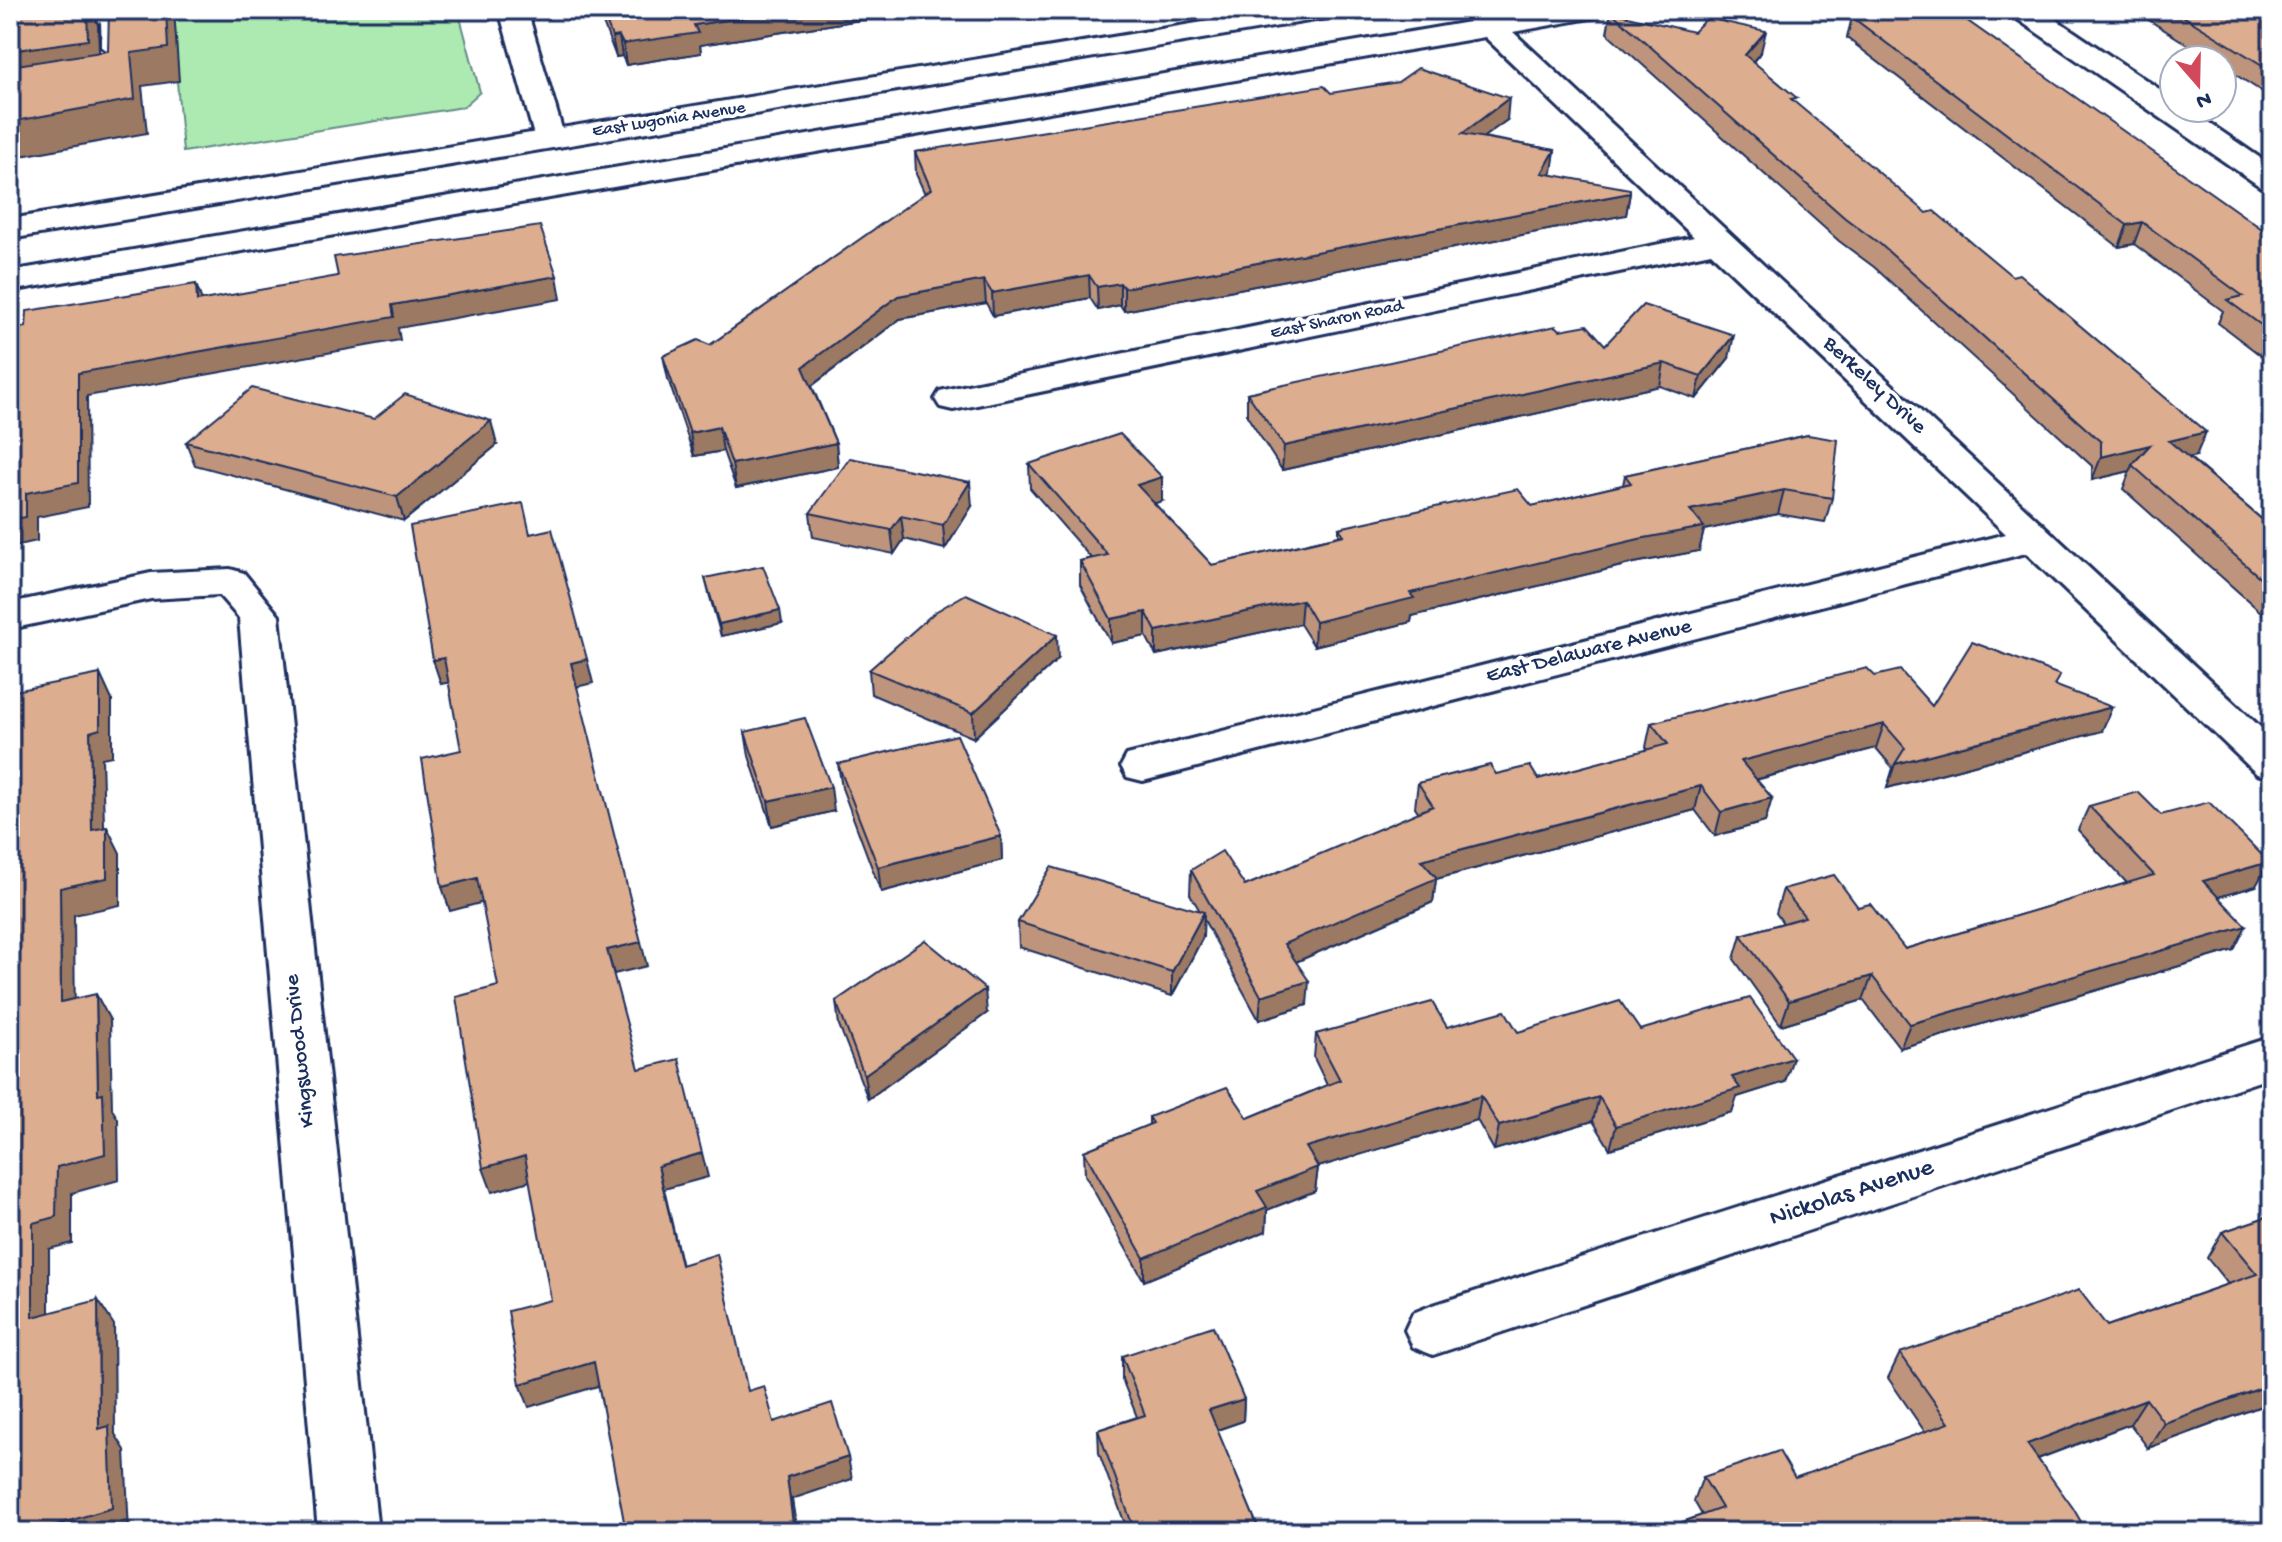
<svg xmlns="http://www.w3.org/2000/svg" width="2282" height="1542" font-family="'Gochi Hand',sans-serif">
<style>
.green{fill:#adeab1;stroke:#648c88;stroke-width:2}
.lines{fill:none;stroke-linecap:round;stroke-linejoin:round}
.lane-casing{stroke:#1b2f5e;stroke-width:6}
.street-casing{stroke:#1b2f5e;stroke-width:6}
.secondary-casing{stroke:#1b2f5e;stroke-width:6}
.lane{fill:#fff;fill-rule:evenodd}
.street{fill:#fff;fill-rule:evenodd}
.secondary{fill:#fff;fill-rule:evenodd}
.wall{fill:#be957b;stroke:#1b2f5e;stroke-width:2}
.shaded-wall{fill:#9b7964;stroke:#1b2f5e;stroke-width:2}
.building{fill:#ddad8f;stroke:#1b2f5e;stroke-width:2}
.labels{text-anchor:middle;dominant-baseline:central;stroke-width:7;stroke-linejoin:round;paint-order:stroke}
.far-street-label{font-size:18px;fill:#1b2f5e;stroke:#fff}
.street-label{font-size:22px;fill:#1b2f5e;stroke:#fff}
.near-street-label{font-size:26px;fill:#1b2f5e;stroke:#fff}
</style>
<rect width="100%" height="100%" fill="#fff"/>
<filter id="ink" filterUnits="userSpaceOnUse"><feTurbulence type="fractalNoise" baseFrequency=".0125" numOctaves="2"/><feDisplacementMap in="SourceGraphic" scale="16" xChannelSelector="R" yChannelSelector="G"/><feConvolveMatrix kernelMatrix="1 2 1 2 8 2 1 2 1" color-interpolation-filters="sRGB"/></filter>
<g filter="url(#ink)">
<path class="green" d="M171,10H458L480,92L463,107L183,152Z"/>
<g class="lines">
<g class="lane-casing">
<path id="lane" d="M109,11L117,16L118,47L110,52L102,47L101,22L10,33V23Z"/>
</g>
<g class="street-casing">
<g id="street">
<path d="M499,10H527L565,139L561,146L550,148L539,146L535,139Z"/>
<path d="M1462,10H1489L1497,17L1541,10H1604L1600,16L1590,18L1513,32L2272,738V778L2257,774L2026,553L1143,781L1127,777L1121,766L1127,755L1143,751L2006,534L1711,253L953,410L940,407L935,399L940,391L953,388L1694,237L1485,37L10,291V271L1469,22Z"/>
<path d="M2009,10H2042L2174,99V108H2187L2272,166V189L2261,187L2013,16Z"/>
<path d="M230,569L244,573L279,616L378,1532H318L239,618L219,595L151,599L10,629V603L151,573Z"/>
<path d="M2272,1037V1077L1433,1355L1413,1347L1405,1330L1413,1313L1433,1305Z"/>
</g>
</g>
<g class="secondary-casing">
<path id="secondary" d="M1276,10H1341L1337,16L1327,18L10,239V219Z"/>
</g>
<use href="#lane" class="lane"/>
<use href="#street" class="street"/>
<use href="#secondary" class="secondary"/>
</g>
<g class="wall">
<path d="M598,10H893V15L700,45L701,53L626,65L622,56L616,57Z"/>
<path d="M2133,10H2272V98L2222,66V60H2212Z"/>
<path d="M1611,12L1761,52L1753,62L1796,104L2196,456L2189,457L2272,528V622L2123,489L2130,471L2092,480V466L1874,267L1839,241L1607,33Z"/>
<path d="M1852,17L2272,236V364L2218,323L2223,311L2134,244L2119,247L1847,38Z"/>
<path d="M1331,93L1507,120L1483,137L1555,150L1551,175L1630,193L1626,215L1124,311L1120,305L1098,310L1090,298L993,316L986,303L900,319L812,386L836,443L838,467L736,488L723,451L694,456L668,379L663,356L710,345L925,194L916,174L915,152Z"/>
<path d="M1560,330L1605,345L1729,358L1696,399L1660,386L1282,470L1247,416V393Z"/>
<path d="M374,419L497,445L404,521L195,465L186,442Z"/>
<path d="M1808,435L1832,498L1825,522L1778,514L1704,530L1699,551L1634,563L1412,616L1411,622L1314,646L1300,624L1156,655L1146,636L1111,643L1080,585V561L1091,558L1030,488L1029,464L1162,501L1154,503L1212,565L1339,536V528L1532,506L1623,485L1625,475Z"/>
<path d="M972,506L945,549L904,539L894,554L813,537L810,513Z"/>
<path d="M705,578L782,623L721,636L708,590Z"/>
<path d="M1058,659L974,738L871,694L869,670Z"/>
<path d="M1875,676L1932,706L2056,685L2102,731L1887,788L1893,768L1876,748L1756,780L1772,798L1765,822L1715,836L1695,810L1436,879L1433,902L1296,962L1307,1005L1259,1020L1203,918V937L1172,996L1019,947L1018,922L1200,911L1190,894L1191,870L1245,886L1419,813L1415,807L1418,783L1496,774L1538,779L1648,750L1646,747L1651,723Z"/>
<path d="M745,732L834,811L772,826L749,756Z"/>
<path d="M838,764L1001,836L1002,860L881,892L842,788Z"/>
<path d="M2089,806L2161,815L2256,886L2219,897L2234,950L1900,1048L1863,1000L1781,1025L1734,959L1741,935L1783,923L1776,913L1783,889L1858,907L1905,949L2127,883L2078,830Z"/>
<path d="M836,1001L987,1013L868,1099L839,1025Z"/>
<path d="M1447,1027L1518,1032L1640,1030L1785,1082L1737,1097L1732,1112L1610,1149L1593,1121L1494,1150L1477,1120L1318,1167L1315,1191L1267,1210L1266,1231L1144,1281L1085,1175L1084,1151L1149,1125V1117L1248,1118L1327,1085L1314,1058L1316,1034Z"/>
<path d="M2272,1215V1402L2148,1448L2130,1424L2038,1459L2087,1532H1655L1702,1515L1694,1501L1703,1477L1795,1478L1925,1432L1888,1378L1900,1353L2107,1326L2228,1284L2207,1258L2222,1232Z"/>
<path d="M1122,1356L1244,1399L1243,1421L1217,1430L1260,1532H1128L1099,1453L1098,1430L1137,1417L1122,1379Z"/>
</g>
<g class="shaded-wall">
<path d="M10,10H97H93L98,25L100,72L10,86Z"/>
<path d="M166,10H174L179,81L142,86L147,133L10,158V122L131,53Z"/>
<path d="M793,10H893V15L700,45L701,53L626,65L623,44L694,25Z"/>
<path d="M1766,31L1761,52L1740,76L1745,55Z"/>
<path d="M619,36L622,56L616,57L612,37Z"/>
<path d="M1509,98L1507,120L1459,155L1462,134Z"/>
<path d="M1555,150L1552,172L1539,195L1542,173Z"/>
<path d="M1630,193L1626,215L1124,311V288Z"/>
<path d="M2142,222L2134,244L2119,247L2127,225Z"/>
<path d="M1089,275L1090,298L993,316L992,293Z"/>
<path d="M557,276L561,299L398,328L400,340L87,396L88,507L37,517V541L10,547V520L26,493L78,373L392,305Z"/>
<path d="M984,280L986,303L900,319L806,390L803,367L898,296Z"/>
<path d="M1120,283V305L1098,310L1097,287Z"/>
<path d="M196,284L204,306L197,301Z"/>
<path d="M1734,335L1729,358L1696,399L1701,376Z"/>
<path d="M1664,363L1660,386L1282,470L1284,446Z"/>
<path d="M491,421L497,445L404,521L397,497Z"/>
<path d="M719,427L723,451L694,456L690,433Z"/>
<path d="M2206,432L2196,456L2160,464L2169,441Z"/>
<path d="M836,443L838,467L736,488L732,464Z"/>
<path d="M2150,445L2132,465L2130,471L2092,480L2101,457Z"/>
<path d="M1162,477V501L1137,509V485Z"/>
<path d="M970,482L972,506L945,549L943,525Z"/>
<path d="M1784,490L1778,514L1704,530L1699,551L1634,563L1412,616L1411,622L1314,646L1315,622L1690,510Z"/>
<path d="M901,516L904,539L894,554L891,530Z"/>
<path d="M1302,600L1300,624L1156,655V631Z"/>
<path d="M780,610L782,623L721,636L719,624Z"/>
<path d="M1146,612V636L1111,643V619Z"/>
<path d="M1057,635L1058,659L974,738L973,713Z"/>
<path d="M444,658L451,682L441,684L433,660Z"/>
<path d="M587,659L593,683L576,687L571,663Z"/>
<path d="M100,674L112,700V756L102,758L105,857L92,830L90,732Z"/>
<path d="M2112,707L2102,731L1887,788L1895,764Z"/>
<path d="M1884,724L1876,748L1735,785L1741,761Z"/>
<path d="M1701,786L1695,810L1436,879L1433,902L1282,968L1284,944L1421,860Z"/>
<path d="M831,787L834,811L772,826L768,801Z"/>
<path d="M1772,798L1765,822L1715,836L1721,812Z"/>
<path d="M107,827L120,853V905L74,915L75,1029L61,1002L60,888Z"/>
<path d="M1001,836L1002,860L881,892L878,867Z"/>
<path d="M2269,862L2256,886L2191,905L2203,881Z"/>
<path d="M477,878L484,902L450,911L442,887Z"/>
<path d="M1204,912L1203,937L1172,996V972Z"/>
<path d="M2246,926L2234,950L1900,1048L1910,1024Z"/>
<path d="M641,942L647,966L614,974L607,950Z"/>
<path d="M1872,976L1863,1000L1781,1025L1789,1001Z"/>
<path d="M1309,981L1307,1005L1259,1020L1261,996Z"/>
<path d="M985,989L987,1013L868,1099L864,1075Z"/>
<path d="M96,994L110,1020L112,1109L118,1119L119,1180L72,1193V1243L49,1249V1343L33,1317V1223L57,1167L98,1094Z"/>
<path d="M1793,1058L1785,1082L1737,1097L1732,1112L1610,1149L1616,1126L1732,1077Z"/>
<path d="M1481,1096L1477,1120L1318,1167L1315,1191L1267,1210L1266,1231L1144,1281V1258L1257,1191L1306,1147Z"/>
<path d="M1599,1097L1593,1121L1494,1150L1499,1126Z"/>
<path d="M702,1153L708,1177L664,1189L687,1288L658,1166Z"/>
<path d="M525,1156L533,1180L492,1192L483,1168Z"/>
<path d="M98,1300L114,1325L115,1434L125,1450L129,1532H36L99,1429Z"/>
<path d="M594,1362L601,1385L529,1407L520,1384Z"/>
<path d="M2272,1384V1402L2148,1448L2164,1423Z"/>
<path d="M1244,1399L1243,1421L1208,1433L1209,1410Z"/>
<path d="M2146,1399L2130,1424L2013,1468L2027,1444Z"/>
<path d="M848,1457L852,1479L792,1499L797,1532H794L787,1477Z"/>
<path d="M1890,1522L1885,1532H1862Z"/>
</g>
<g class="building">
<path d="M10,10H87L88,40L10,51Z"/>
<path d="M109,10H166L168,48L131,53L135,99L10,122V66L108,51Z"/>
<path d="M602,10H793L694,25L698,33L623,44L619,36L612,37Z"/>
<path d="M1892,10H1952L2272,236V333L2227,300L2243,296L2142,222L2127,225L1852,17Z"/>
<path d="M2173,10H2272V71Z"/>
<path d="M1611,12L1693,32L1707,18L1766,31L1745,55L1797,98L1791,99L1927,213L1934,211L2012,276L2019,274L2206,432L2169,441L2272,528V588L2132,465L2150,445L2101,457V442L1880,244L1845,218Z"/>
<path d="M1418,68L1509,98L1462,134L1555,150L1542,173L1630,189V193L1124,288L1120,283L1097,287L1089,275L992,293L984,280L898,296L803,367L836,443L732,464L719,427L690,433L663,356L698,340L710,345L931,189L915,152L1324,86L1331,93L1398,82Z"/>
<path d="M540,226L557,276L392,305L394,317L78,373V483L26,493V517L10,520V329L26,327L27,311L196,284L197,301L338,276L334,257Z"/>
<path d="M1643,305L1734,335L1701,376L1664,363L1284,446L1247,393L1556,326L1560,330L1587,325L1605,345Z"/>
<path d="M252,388L374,419L405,394L491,421L397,497L186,442Z"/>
<path d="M1120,434L1162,477L1137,485L1212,565L1344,535L1339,528L1518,489L1532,506L1631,483L1625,475L1808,435L1838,440L1832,498L1784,490L1690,510L1704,527L1639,539L1410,593L1414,598L1315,622L1302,600L1156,631L1146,612L1111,619L1080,561L1108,555L1029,464Z"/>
<path d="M850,458L970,482L943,525L901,516L891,530L810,513Z"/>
<path d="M523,503L530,534L552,529L587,659L571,663L641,942L607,950L639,1069L679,1059L702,1153L658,1166L681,1265L717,1254L748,1391L764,1386L774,1422L832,1403L848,1457L787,1477L794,1532H626L594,1362L520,1384L508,1311L551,1300L525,1156L483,1168L456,997L498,986L477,878L442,887L422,759L461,750L444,658L433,660L410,526Z"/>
<path d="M763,566L780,610L719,624L705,578Z"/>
<path d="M966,594L1057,635L973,713L869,670L935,612Z"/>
<path d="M1972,642L2060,675L2054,685L2112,707L1895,764L1905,748L1884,724L1741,761L1772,798L1721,812L1701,786L1421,860L1437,878L1284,944L1309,981L1261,996L1191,870L1222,851L1245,886L1433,806L1418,783L1490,765L1496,774L1530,766L1538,779L1668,744L1651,723L1867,668L1875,676L1900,670L1932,706Z"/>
<path d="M100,674V729L90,732L92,830L107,827V878L60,888L61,1002L96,994L98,1094L103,1093L105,1154L57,1167L56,1217L33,1223V1317L98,1300L99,1429L109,1426L112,1508L36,1531V1532H10V692Z"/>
<path d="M805,718L831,787L768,801L745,732Z"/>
<path d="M957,735L1001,836L878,867L838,764Z"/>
<path d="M2138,792L2161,815L2209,802L2269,862L2203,881L2246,926L1910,1024L1872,976L1789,1001L1741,935L1805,917L1783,889L1834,875L1858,907L1870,904L1905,949L2154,875L2089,806Z"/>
<path d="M1051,867L1204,912L1172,972L1018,922Z"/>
<path d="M925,940L985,989L864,1075L836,1001Z"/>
<path d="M1750,998L1793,1058L1732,1077L1740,1088L1616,1126L1599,1097L1499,1126L1481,1096L1306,1147L1318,1167L1257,1191L1267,1207L1144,1258L1084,1151L1153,1123L1149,1117L1227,1087L1248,1118L1340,1080L1316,1034L1432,1002L1447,1027L1505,1011L1518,1032L1620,1001L1640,1030Z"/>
<path d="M2272,1215V1384L2164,1423L2146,1399L2027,1444L2073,1508L2087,1532H1997L1996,1530L1990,1532H1896L1890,1522L1862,1532H1655L1722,1508L1703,1477L1779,1451L1795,1478L1949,1423L1900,1353L2079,1290L2107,1326L2257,1274L2222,1232Z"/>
<path d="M1213,1326L1244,1399L1209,1410L1260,1532H1135L1098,1430L1145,1415L1122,1356Z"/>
</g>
</g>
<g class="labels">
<g class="far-street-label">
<text transform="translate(669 120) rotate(-9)">East Lugonia Avenue</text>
<text transform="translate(1337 320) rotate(-12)">East Sharon Road</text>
</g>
<g class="street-label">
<text transform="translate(1874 386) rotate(43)">Berkeley Drive</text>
<text transform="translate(1589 652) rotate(-14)">East Delaware Avenue</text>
<text transform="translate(301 1051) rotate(-96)">Kingswood Drive</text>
</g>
<g class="near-street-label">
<text transform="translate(1852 1194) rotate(-18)">Nickolas Avenue</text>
</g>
</g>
<rect width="2282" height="1542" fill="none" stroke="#fff" stroke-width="40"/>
<rect x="20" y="20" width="2242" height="1502" fill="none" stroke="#1b2f5e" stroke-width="3" filter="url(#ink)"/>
<g transform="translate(2198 84) rotate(160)"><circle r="38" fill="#ffffff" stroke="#a4acbf" stroke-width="2"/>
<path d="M0-6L14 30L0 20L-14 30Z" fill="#d1495b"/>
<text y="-12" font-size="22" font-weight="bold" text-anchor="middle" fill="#1b2f5e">N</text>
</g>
</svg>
